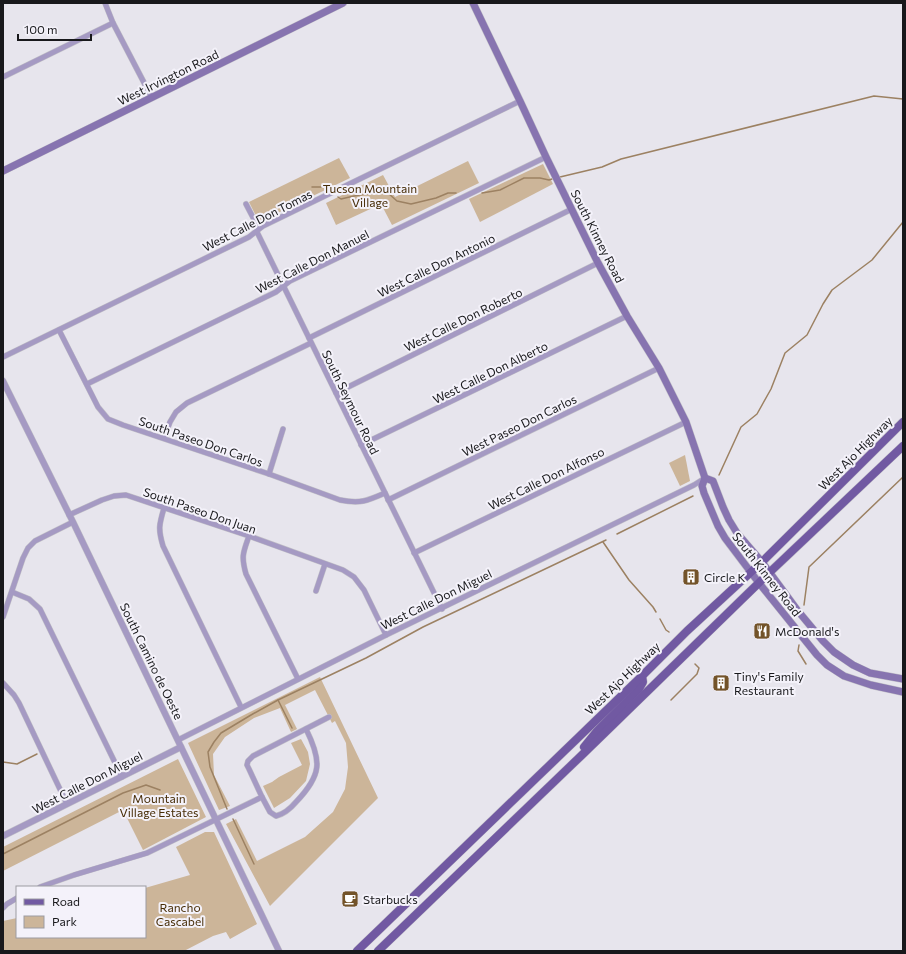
<svg xmlns="http://www.w3.org/2000/svg" width="906" height="954" font-family="Commissioner,sans-serif">
<style>
.green{fill:#ccb599}
.lines{fill:none;stroke-linecap:round;stroke-linejoin:round}
.stream{stroke:#9c8162;stroke-width:1.5}
.minor-casing{stroke:#c2c0c7;stroke-width:6}
.tertiary-casing{stroke:#c2c0c7;stroke-width:7}
.secondary-casing{stroke:#c2c0c7;stroke-width:8}
.primary-casing{stroke:#c2c0c7;stroke-width:9}
.minor{stroke:#a59ac3;stroke-width:5}
.tertiary{stroke:#a59ac3;stroke-width:6}
.secondary{stroke:#8774b0;stroke-width:7}
.primary{stroke:#7159a2;stroke-width:8}
.labels{text-anchor:middle;dominant-baseline:central;stroke-width:4;stroke-linejoin:round;paint-order:stroke}
.street-label{font-size:12px;fill:#18181b;stroke:#f4f2fa}
.park-label{font-size:12px;fill:#462c06;stroke:#f4f2fa}
.poi-label{font-size:12px;fill:#18181b;stroke:#f4f2fa;text-anchor:start}
</style>
<rect width="100%" height="100%" fill="#e7e5ed"/>
<g class="green">
<path d="M339,158L350,178L259,222L249,202Z"/>
<path d="M468,161L479,183L392,225L381,204L336,225L326,203L383,175L395,197Z"/>
<path d="M543,164L553,184L480,222L469,199Z"/>
<path d="M685,455L690,481L680,486L669,463Z"/>
<path d="M320,677L378,798L270,906L226,824L236,819L257,861L305,837L333,812L345,789L348,767L346,743L335,721L332,723L315,690L285,705L297,729L291,732L280,708L254,718L225,737L213,754L214,775L230,806L219,810L188,743Z"/>
<path d="M301,739L308,752L310,764L306,781L290,798L274,808L263,786L272,782L279,777L302,765L291,743Z"/>
<path d="M178,759L206,817L143,850L123,810L3,871V847Z"/>
<path d="M205,832H214L257,924L230,939L226,932L213,936L184,951H3V921L17,918V937H145V888L190,875L176,847Z"/>
</g>
<g class="lines">
<g class="stream">
<path d="M560,177L602,167L621,159L874,96L903,99"/>
<path d="M312,187H324L329,190"/>
<path d="M482,193L500,190L524,178H540L549,180L552,179"/>
<path d="M338,197L341,199C357,195 372,192 388,193L397,201L411,204L436,198L448,193H456"/>
<path d="M719,475L741,427L757,414L771,389L785,353L807,335L823,304L832,290L872,260L903,222"/>
<path d="M617,534L693,496"/>
<path d="M603,542L629,580L653,607L656,612"/>
<path d="M804,605L809,567L903,477"/>
<path d="M660,619L666,630L669,632"/>
<path d="M799,645L798,651L806,664"/>
<path d="M278,700L292,728"/>
<path d="M671,700L697,674L699,668L695,664"/>
<path d="M3,762L17,764L37,754"/>
<path d="M227,809L210,767L208,752L214,742L221,733L251,715L278,700L366,658L423,627L606,540"/>
<path d="M233,819L254,864"/>
<path d="M3,854L123,793L146,785L160,790"/>
</g>
<g class="minor-casing">
<g id="minor">
<path d="M105,3L113,23L152,98"/>
<path d="M3,77L113,23"/>
<path d="M246,204L257,225V232L442,609"/>
<path d="M59,330L98,407L108,419L123,425L269,474L340,500C360,504 367,501 385,493"/>
<path d="M309,338L572,209"/>
<path d="M3,357L249,237L263,226L520,101"/>
<path d="M87,384L276,292L290,281L546,157"/>
<path d="M336,393L598,263"/>
<path d="M164,438L170,422L176,412L187,403L311,343"/>
<path d="M361,445L627,316"/>
<path d="M269,474L283,429"/>
<path d="M388,500L659,368"/>
<path d="M164,508C159,525 158,529 163,546L241,707"/>
<path d="M69,515L102,500L114,496L126,495L249,536L343,570L354,577L364,590L386,635"/>
<path d="M249,536C243,553 241,556 246,574L298,679"/>
<path d="M414,553L686,422"/>
<path d="M316,591L325,564"/>
<path d="M12,592L29,599L40,609L122,777"/>
<path d="M3,617L23,558L28,548L35,541L73,522"/>
<path d="M3,683L14,695L19,703L67,804"/>
<path d="M178,740L386,635L694,485L705,478"/>
<path d="M262,797L270,812L276,816C284,814 291,808 296,802C322,775 322,761 306,729"/>
<path d="M40,887L74,875L147,853L262,797L249,769L247,765L248,761L253,756L329,717"/>
<path d="M3,908L7,904L17,898"/>
</g>
</g>
<g class="tertiary-casing">
<g id="tertiary">
<path d="M3,381L73,522L279,951"/>
<path d="M3,836L181,747"/>
</g>
</g>
<g class="secondary-casing">
<g id="secondary">
<path d="M473,3L520,101L546,157L598,263L627,316L659,368L686,422L705,478L702,486L704,493L718,526L725,538L759,583L817,655L827,665L844,676L871,685L903,692"/>
<path d="M3,171L343,3"/>
<path d="M705,478L713,481L723,507L729,520L737,533L762,562L798,611L823,641L834,652L853,665L870,673L903,679"/>
</g>
</g>
<g class="primary-casing">
<g id="primary">
<path d="M584,747L597,731L639,689L643,682L642,676"/>
<path d="M357,951L642,676L687,631L762,562L903,422"/>
<path d="M378,951L584,753L770,572L903,446"/>
</g>
</g>
<use href="#minor" class="minor"/>
<use href="#tertiary" class="tertiary"/>
<use href="#secondary" class="secondary"/>
<use href="#primary" class="primary"/>
</g>
<defs>
<g id="building-square" transform="scale(0.9)"><rect x="-9" y="-9" width="18" height="18" rx="4" fill="#735329" stroke="#f4f2fa"/><path d="M-4-6H4V6H1V3H-1V6H-4ZM-2.5-4.3h1.7v1.8h-1.7ZM.8-4.3h1.7v1.8H.8ZM-2.5-1h1.7V.8h-1.7ZM.8-1h1.7V.8H.8Z" fill="#fff"/></g>
<g id="restaurant-square" transform="scale(0.9)"><rect x="-9" y="-9" width="18" height="18" rx="4" fill="#735329" stroke="#f4f2fa"/><path d="M-5-6h1v4h1v-4h1v4h1v-4h1v5L-1.5 .5V6h-2V.5L-5-1ZM5-6V6H3V1.5H1.5Q1.5-4 5-6Z" fill="#fff"/></g>
<g id="cafe-square" transform="scale(0.9)"><rect x="-9" y="-9" width="18" height="18" rx="4" fill="#735329" stroke="#f4f2fa"/><path d="M-5.5-4.5H6V0H3Q3 3.5 0 3.5H-2.5Q-5.5 3.5-5.5 0ZM3-3.2v2h1.7v-2ZM-6 4.5H4V6H-6Z" fill="#fff"/></g>
</defs>
<g fill-rule="evenodd">
<use href="#building-square" x="691" y="577"/>
<use href="#restaurant-square" x="762" y="631"/>
<use href="#building-square" x="721" y="683"/>
<use href="#cafe-square" x="350" y="899"/>
</g>
<g class="labels">
<g class="street-label">
<text transform="translate(168 77) rotate(-26)">West Irvington Road</text>
<text transform="translate(257 220) rotate(-27)">West Calle Don Tomas</text>
<text transform="translate(598 236) rotate(63)">South Kinney Road</text>
<text transform="translate(312 261) rotate(-27)">West Calle Don Manuel</text>
<text transform="translate(436 265) rotate(-26)">West Calle Don Antonio</text>
<text transform="translate(463 319) rotate(-26)">West Calle Don Roberto</text>
<text transform="translate(490 372) rotate(-26)">West Calle Don Alberto</text>
<text transform="translate(351 402) rotate(64)">South Seymour Road</text>
<text transform="translate(519 425) rotate(-26)">West Paseo Don Carlos</text>
<text transform="translate(201 441) rotate(19)">South Paseo Don Carlos</text>
<text transform="translate(855 453) rotate(-45)">West Ajo Highway</text>
<text transform="translate(546 478) rotate(-26)">West Calle Don Alfonso</text>
<text transform="translate(200 510) rotate(19)">South Paseo Don Juan</text>
<text transform="translate(767 574) rotate(52)">South Kinney Road</text>
<text transform="translate(436 599) rotate(-26)">West Calle Don Miguel</text>
<text transform="translate(152 661) rotate(64)">South Camino de Oeste</text>
<text transform="translate(622 678) rotate(-44)">West Ajo Highway</text>
<text transform="translate(87 782) rotate(-27)">West Calle Don Miguel</text>
</g>
<g class="park-label">
<text x="370" y="188">Tucson Mountain<tspan x="370" dy="14">Village</tspan></text>
<text x="159" y="798">Mountain<tspan x="159" dy="14">Village Estates</tspan></text>
<text x="180" y="907">Rancho<tspan x="180" dy="14">Cascabel</tspan></text>
</g>
<g class="poi-label">
<text x="704" y="577">Circle K</text>
<text x="775" y="631">McDonald's</text>
<text x="734" y="676">Tiny's Family<tspan x="734" dy="14">Restaurant</tspan></text>
<text x="363" y="899">Starbucks</text>
</g>
</g>
<rect width="906" height="954" fill="none" stroke="#18181b" stroke-width="8"/>
<rect x="16" y="886" width="130" height="52" fill="#f4f2fa" stroke="#9c9ba1"/>
<rect x="24" y="899" width="20" height="6" fill="#7159a2" stroke="#9c9ba1"/>
<text x="52" y="906" font-size="12" fill="#18181b">Road</text>
<rect x="24" y="916" width="20" height="12" fill="#ccb599" stroke="#9c9ba1"/>
<text x="52" y="926" font-size="12" fill="#18181b">Park</text>
<path d="M18 34v6h73v-6" fill="none" stroke="#18181b" stroke-width="2"/>
<text x="24" y="34" font-size="12" fill="#18181b" stroke="#f4f2fa" stroke-width="3" paint-order="stroke">100 m</text>
</svg>
